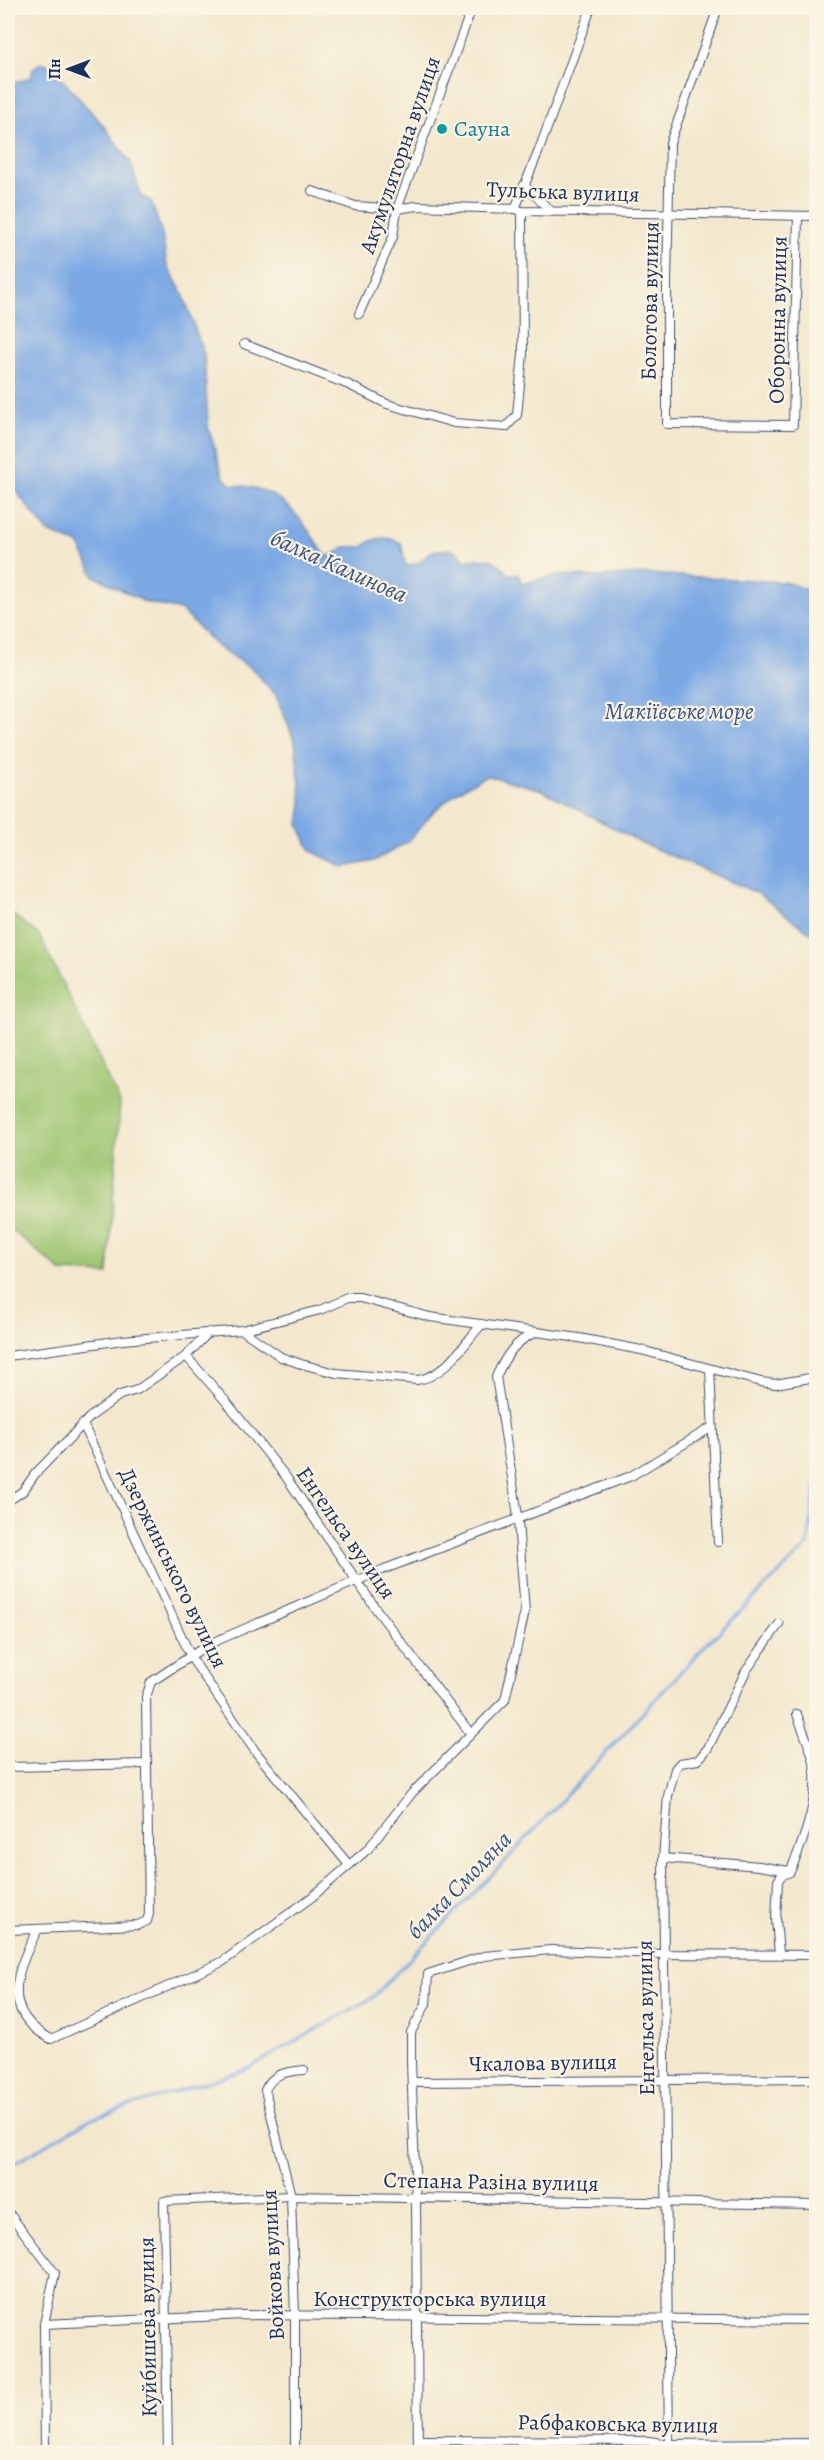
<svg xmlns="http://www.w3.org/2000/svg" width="824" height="2460" font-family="Alegreya,serif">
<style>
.green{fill:#9cc470;stroke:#5c7a67;stroke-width:1.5}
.water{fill:#7ba9e4;stroke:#4b6ca1;stroke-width:1.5}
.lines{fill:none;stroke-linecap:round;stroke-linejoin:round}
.stream{stroke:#7ba9e4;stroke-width:3}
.street-casing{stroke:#3b4b6f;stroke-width:10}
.street{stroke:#fff;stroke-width:8}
.culture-dot{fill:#0f9aa8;stroke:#fcf5e5;stroke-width:2}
.labels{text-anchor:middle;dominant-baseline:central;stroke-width:4.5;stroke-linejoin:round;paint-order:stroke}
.culture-label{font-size:22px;fill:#0d838f;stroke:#fcf5e5;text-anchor:start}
.street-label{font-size:22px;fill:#1b2f5e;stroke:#fcf5e5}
.water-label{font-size:24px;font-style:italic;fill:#385486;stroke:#fcf5e5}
</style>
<rect width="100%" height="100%" fill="#fcf5e5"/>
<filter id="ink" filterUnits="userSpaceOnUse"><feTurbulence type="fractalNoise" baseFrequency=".0167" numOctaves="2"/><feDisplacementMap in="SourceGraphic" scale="12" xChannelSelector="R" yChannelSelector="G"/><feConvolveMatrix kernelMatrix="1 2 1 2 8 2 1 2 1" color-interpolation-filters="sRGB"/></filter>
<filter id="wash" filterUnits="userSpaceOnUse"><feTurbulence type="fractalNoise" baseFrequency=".008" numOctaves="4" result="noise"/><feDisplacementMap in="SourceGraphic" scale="24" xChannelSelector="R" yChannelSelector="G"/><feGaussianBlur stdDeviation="1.35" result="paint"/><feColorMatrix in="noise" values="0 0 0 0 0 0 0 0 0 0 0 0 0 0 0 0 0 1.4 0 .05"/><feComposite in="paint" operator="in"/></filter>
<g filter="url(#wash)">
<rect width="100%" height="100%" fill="#f3e8cd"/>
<path class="green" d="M8,911L39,935L120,1102L108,1274L62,1272L8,1227Z"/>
<path class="water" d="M41,63L48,64L103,125L131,163L141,196L151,201L162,234L167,265L183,294L204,355L208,426L223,477L232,485C284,487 299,518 326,556L333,555L345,547H364C373,536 389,536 401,543L406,566L419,563L432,551L449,549L457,552L465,561C484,557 496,556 508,574H518L522,584L558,575L598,577L648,574L785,582L816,593V937L757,893L642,843L542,790L487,775L458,791L432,813L408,842L374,861L344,867L311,851L299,825L302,803L295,742L276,695L251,668L220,649L181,610L145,602L94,576L79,544L48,532L8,481V80L21,81L32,77L33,68Z"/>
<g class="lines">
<path class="stream" d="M8,2169L12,2164L92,2118L245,2070L372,1998L511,1855L704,1647L808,1545L816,1487"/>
</g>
</g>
<g filter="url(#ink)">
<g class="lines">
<g class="street-casing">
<g id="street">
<path d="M718,8L670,143L667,282V424L793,425L798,216"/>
<path d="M524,185L552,212"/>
<path d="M312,191L355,206L397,209L416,206L515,209L522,211L816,216"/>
<path d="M515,209L539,150L591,8"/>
<path d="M359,314L393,237L397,209L472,8"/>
<path d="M244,344L349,385L387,404L454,423L506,427L517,415L523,354L522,211"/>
<path d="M242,1330L281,1357L301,1364L336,1373L417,1380C445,1377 464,1344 482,1324"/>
<path d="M8,1356L123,1340L242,1330L320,1310L347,1298H360L430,1317L579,1338L641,1350L761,1382L775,1384L816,1377"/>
<path d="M186,1356L229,1405L286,1477L376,1609L471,1734"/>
<path d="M710,1369L718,1542"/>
<path d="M83,1424L192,1659L255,1751L349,1865"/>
<path d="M8,1501L23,1491L35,1474L90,1417L120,1395L137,1390L186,1356L209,1332"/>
<path d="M8,1767L147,1764"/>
<path d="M663,1858L759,1866L789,1871"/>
<path d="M38,1929C15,1972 0,2012 51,2039L222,1962L312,1897L368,1849L412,1793L505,1700L525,1611L517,1509L496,1377C505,1357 515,1340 537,1332"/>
<path d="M8,1930L138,1925L147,1921L149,1914L146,1697L151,1682L209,1644L382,1570L631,1476L712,1427"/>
<path d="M779,1954L776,1919L778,1881L781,1876L790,1872C804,1840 822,1793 813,1758C809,1744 802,1729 797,1714"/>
<path d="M413,2082L816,2079"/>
<path d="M8,2212L55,2273L44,2324L45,2452"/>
<path d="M44,2324L244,2315L816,2320"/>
<path d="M418,2440L649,2441L668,2444L816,2443"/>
<path d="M168,2452L164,2201L291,2196L816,2205"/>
<path d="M295,2452V2316L291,2196L265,2090C274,2072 286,2072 304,2070"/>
<path d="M418,2452L416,2199L411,2061V2032L426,2004L428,1974L484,1956L551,1950L662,1954L816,1955"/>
<path d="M669,2452L663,1858L668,1796L675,1769L680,1763L698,1760L708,1748L746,1671L779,1624"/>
</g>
</g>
<use href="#street" class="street"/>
</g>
</g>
<circle class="culture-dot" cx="442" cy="129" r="6"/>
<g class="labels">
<g class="culture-label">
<text x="454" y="129">Сауна</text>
</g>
<g class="street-label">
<text transform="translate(400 155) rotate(-71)">Акумуляторна вулиця</text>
<text transform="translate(563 192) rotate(2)">Тульська вулиця</text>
<text transform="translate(650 301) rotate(-89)">Болотова вулиця</text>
<text transform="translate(778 320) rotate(-89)">Оборонна вулиця</text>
<text transform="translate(346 1533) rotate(55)">Енгельса вулиця</text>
<text transform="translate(173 1568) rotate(64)">Дзержинського вулиця</text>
<text transform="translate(646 2018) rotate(-91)">Енгельса вулиця</text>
<text transform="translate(543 2063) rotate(-1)">Чкалова вулиця</text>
<text transform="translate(491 2182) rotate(1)">Степана Разіна вулиця</text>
<text transform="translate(273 2265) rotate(-93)">Войкова вулиця</text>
<text x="430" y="2299">Конструкторська вулиця</text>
<text transform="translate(148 2327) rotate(-91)">Куйбишева вулиця</text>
<text transform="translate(618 2424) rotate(1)">Рабфаковська вулиця</text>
</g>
<g class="water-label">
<text transform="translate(339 566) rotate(24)">балка Калинова</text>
<text x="679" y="711">Макіївське море</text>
<text transform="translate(459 1885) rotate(-46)">балка Смоляна</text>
</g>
</g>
<rect width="824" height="2460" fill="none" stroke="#fcf5e5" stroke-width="30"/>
<g transform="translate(69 69) rotate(270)" stroke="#fcf5e5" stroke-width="4.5" paint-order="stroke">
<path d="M0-4.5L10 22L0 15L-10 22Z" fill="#1b2f5e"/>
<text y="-9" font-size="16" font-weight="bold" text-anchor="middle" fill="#1b2f5e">Пн</text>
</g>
</svg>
